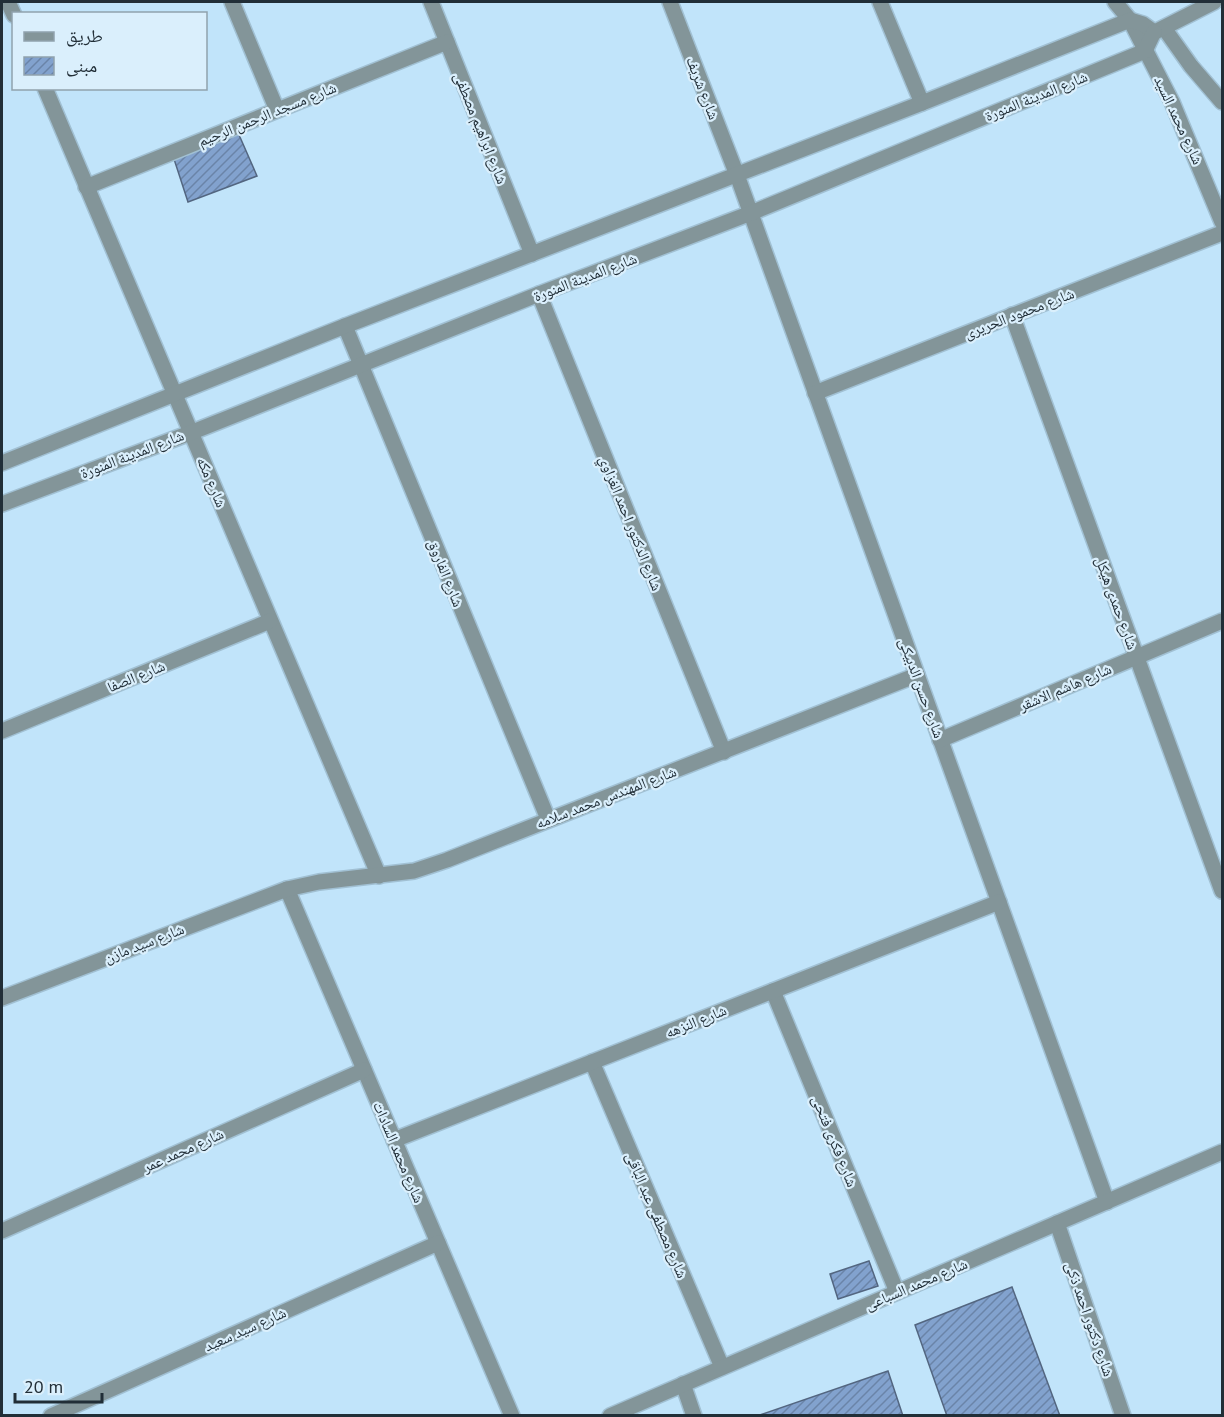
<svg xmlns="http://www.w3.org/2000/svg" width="1224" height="1417" font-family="'PT Sans','Noto Naskh Arabic',sans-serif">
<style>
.building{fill:url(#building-hatch);stroke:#536680;stroke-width:1.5}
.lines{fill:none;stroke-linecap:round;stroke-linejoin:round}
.minor-casing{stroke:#a1c0d3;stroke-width:18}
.tertiary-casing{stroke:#a1c0d3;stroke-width:18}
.minor{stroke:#839599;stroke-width:15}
.tertiary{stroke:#839599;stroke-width:15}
.labels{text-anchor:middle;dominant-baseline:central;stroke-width:4.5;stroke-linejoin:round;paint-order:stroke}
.street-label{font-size:15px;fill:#212e37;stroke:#daeffc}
</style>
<defs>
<pattern id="building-hatch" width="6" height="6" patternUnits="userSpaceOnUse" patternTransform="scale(1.5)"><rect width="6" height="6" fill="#82a2ce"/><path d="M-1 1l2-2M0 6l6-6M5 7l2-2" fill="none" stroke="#6a84a8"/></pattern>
</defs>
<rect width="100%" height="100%" fill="#c1e4fa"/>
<g class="building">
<path d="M236,128L257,176L188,202L173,156Z"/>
<path d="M869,1261L878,1286L838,1299L830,1274Z"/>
<path d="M1012,1287L1060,1416H947L915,1325Z"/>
<path d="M888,1371L903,1416H757Z"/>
</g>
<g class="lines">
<g class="minor-casing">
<g id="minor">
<path d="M8,2L14,15"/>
<path d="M232,2L277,110"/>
<path d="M431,2L532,254"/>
<path d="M670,2L737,175L1107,1202"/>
<path d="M880,2L922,103"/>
<path d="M1115,2L1130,20L1172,102L1222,222"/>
<path d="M1164,28L1191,66L1222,102"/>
<path d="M1157,31L1214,2"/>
<path d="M45,88L379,876"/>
<path d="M86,187L447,42"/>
<path d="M539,294L724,752"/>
<path d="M1012,315L1222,891"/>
<path d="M345,326L548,819"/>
<path d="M815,393L1222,233"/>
<path d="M2,463L345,326L922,103L1130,20L1143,24L1154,32"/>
<path d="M2,504L190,433L539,294L751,213L1145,51L1154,32"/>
<path d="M2,731L270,621"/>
<path d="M940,740L1222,621"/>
<path d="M287,889L512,1416"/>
<path d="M773,991L897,1292"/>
<path d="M2,998L287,889L319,882L414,871L447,860L917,675"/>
<path d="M592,1062L722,1367"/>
<path d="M394,1140L999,902"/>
<path d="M1057,1223L1123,1416"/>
<path d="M2,1231L364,1070"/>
<path d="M683,1384L694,1416"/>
<path d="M51,1416L438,1243"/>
</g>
</g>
<g class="tertiary-casing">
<path id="tertiary" d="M610,1416L1222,1152"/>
</g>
<use href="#minor" class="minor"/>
<use href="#tertiary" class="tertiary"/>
</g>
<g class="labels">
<g class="street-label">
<text transform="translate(703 88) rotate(69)">شارع شريف</text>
<text transform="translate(1036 96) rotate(-22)">شارع المدينة المنورة</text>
<text transform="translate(267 114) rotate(-22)">شارع مسجد الرحمن الرحيم</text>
<text transform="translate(1179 120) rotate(65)">شارع محمد السيد</text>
<text transform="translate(481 128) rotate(68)">شارع ابراهيم مصطفى</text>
<text transform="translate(585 277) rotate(-21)">شارع المدينة المنورة</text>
<text transform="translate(1019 313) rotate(-21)">شارع محمود الحريرى</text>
<text transform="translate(132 454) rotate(-21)">شارع المدينة المنورة</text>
<text transform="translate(212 482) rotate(67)">شارع مكه</text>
<text transform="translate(631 523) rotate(68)">شارع الدكتور احمد الغزاوي</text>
<text transform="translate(446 573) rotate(68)">شارع الفاروق</text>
<text transform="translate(1117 603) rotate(70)">شارع حمدى هيكل</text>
<text transform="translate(136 676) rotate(-22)">شارع الصفا</text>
<text transform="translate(1065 687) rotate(-23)">شارع هاشم الاشقر</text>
<text transform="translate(922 688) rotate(70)">شارع حسن الدبيكى</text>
<text transform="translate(606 797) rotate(-21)">شارع المهندس محمد سلامه</text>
<text transform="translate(144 943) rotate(-21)">شارع سيد مازن</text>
<text transform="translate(696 1021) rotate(-22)">شارع النزهه</text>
<text transform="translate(835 1141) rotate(68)">شارع فكرى فتحى</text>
<text transform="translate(183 1150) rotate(-24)">شارع محمد عمر</text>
<text transform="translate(399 1152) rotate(67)">شارع محمد السادات</text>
<text transform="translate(657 1215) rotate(67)">شارع مصطفى عبد الباقى</text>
<text transform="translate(916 1284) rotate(-23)">شارع محمد السباعى</text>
<text transform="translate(1090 1319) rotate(71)">شارع دكتور احمد ذكى</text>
<text transform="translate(245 1329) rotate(-24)">شارع سيد سعيد</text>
</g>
</g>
<rect width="1224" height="1417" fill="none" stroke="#212e37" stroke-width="6"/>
<rect x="12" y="12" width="195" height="78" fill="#daeffc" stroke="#90a2ad" stroke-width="1.5"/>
<rect x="24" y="32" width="30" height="9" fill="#839599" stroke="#90a2ad" stroke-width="1.5"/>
<text x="66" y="42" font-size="18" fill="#212e37">طريق</text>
<rect x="24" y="57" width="30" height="18" fill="url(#building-hatch)" stroke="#90a2ad" stroke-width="1.5"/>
<text x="66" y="72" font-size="18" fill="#212e37">مبنى</text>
<path d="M15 1393v9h87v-9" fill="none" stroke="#212e37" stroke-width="3"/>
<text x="24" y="1393" font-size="18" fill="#212e37" stroke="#daeffc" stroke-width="4.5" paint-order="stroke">20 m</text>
</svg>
